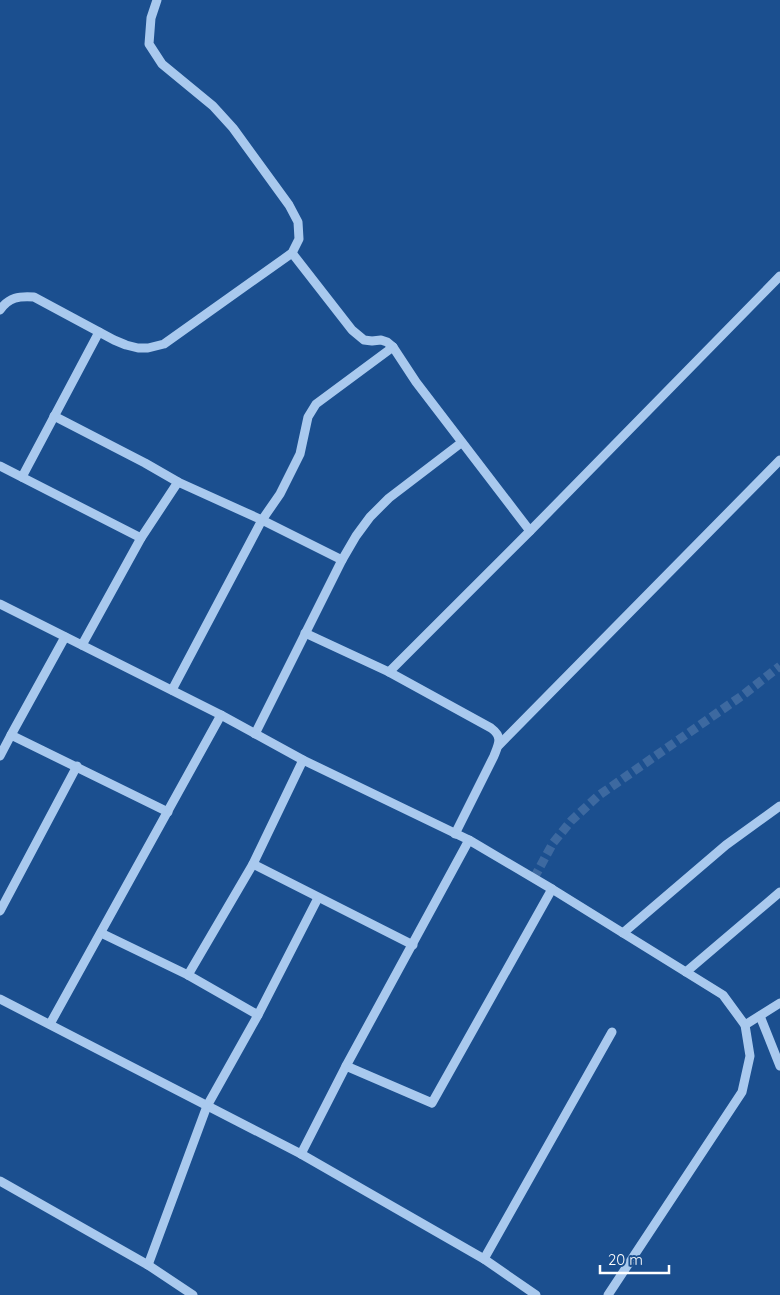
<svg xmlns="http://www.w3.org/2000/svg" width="780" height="1295" font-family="Quicksand,sans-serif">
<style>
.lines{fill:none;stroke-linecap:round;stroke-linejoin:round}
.minor-tunnel{stroke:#3d69a0;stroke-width:9;stroke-dasharray:9 4.5;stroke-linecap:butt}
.minor{stroke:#a9c9ee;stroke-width:9}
</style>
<rect width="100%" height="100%" fill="#1b4f8f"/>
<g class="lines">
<path class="minor-tunnel" d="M534,878L553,843L571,821L598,796L743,695L780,666"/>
<g class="minor">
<path d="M292,253L352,330L364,340L372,341L381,340L387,342L393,347L416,382L530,531"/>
<path d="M0,310C9,297 19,296 34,297L114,340L126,345L138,348H148L164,344L292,253L299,239L298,222L289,205L233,128L213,106L162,64L149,44L151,18L157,0"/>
<path d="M54,416L145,463L178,482L262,520L342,560"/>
<path d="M0,466L141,538"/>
<path d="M22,477L99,332"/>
<path d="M0,604L221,715L303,760L469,840L346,1066L301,1154L0,999"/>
<path d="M305,633L389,672L491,728C503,737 499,743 494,756L455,834"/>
<path d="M82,645L141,538L178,482"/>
<path d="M389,672L530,531L780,276"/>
<path d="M172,690L262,520L280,494L300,454L308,417L316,404L393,347"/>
<path d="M255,734L342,560L356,536L370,517L389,498L461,443"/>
<path d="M11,735L65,637"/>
<path d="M499,745L780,460"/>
<path d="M0,756L11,735L168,812"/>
<path d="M303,760L253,864L413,945"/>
<path d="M552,889L723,995L745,1025L750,1056L742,1092L608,1295"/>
<path d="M0,911L77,766"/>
<path d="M101,933L188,975L258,1015"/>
<path d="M623,933L726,845L780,806"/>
<path d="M686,972L780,892"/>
<path d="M188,975L253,864"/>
<path d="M760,1016L780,1066"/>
<path d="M50,1024L221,715"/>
<path d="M745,1025L780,1003"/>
<path d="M346,1066L432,1103L552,889L469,840"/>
<path d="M301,1154L484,1259L536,1295"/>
<path d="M0,1181L148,1265L193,1295"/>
<path d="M484,1259L612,1032"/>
<path d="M148,1265L207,1106L258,1015L318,898"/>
</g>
</g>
<path d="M600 1265v8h69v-8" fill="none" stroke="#ffffff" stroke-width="2.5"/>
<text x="608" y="1265" font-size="15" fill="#ffffff" stroke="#1b4f8f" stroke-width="4" paint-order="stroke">20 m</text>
</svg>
